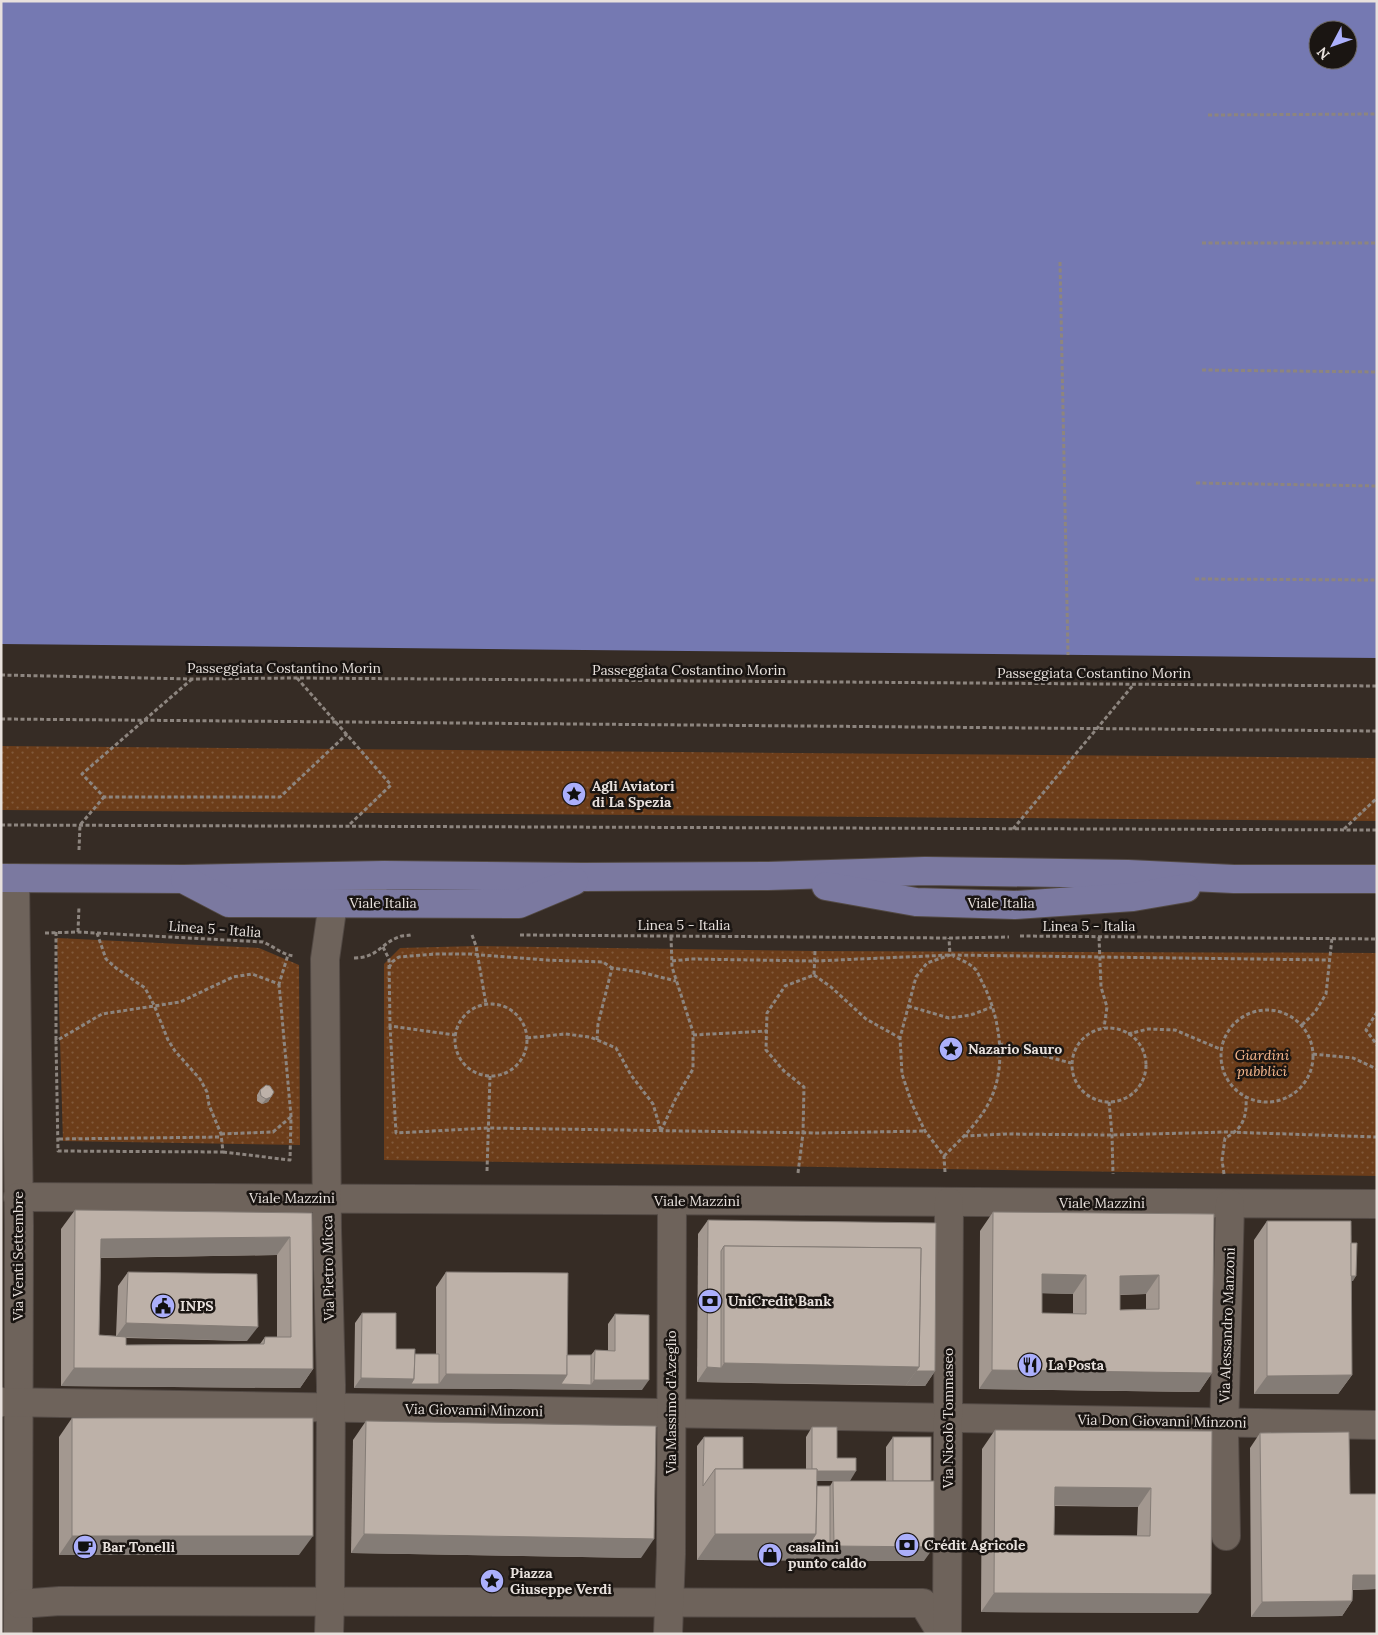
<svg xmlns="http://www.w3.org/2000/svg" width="1378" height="1635" font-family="Lora,serif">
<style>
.park{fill:url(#park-dots)}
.water{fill:#7579b2;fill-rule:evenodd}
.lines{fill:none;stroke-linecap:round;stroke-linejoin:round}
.minor-casing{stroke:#524944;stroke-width:30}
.major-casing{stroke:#524944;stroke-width:30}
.path{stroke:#8d857f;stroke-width:3;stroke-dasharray:4 2.5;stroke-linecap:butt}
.minor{stroke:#6e635b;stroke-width:28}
.major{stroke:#7b79a0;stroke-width:28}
.wall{fill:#a39890;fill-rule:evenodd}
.shaded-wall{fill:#847c76}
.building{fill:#bdb1a8;stroke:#847c76;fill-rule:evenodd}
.labels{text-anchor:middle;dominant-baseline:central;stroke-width:5;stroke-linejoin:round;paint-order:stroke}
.street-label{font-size:14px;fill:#e8e1dd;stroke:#1a1512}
.poi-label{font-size:14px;font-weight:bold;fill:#e8e1dd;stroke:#1a1512;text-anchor:start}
.park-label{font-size:14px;font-style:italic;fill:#fab98e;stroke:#1a1512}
</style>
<defs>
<pattern id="park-dots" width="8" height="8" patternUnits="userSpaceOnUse" patternTransform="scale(1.25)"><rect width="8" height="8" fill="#6c3d1a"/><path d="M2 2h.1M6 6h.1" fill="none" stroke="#81593b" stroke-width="1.8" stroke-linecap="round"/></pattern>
</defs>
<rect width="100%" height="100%" fill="#362c25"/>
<g class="park">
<path d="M1,746L1377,758V821L1,810Z"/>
<path d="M57,938L259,948L299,965L300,1145L63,1141Z"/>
<path d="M476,946L815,951L1377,953V1176L384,1160V964L400,948Z"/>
</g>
<path class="water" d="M1,1H1377V658L1,644ZM1318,30H1348V60H1318Z"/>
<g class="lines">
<g class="minor-casing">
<g id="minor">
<path d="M15,878L19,1226L18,1634"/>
<path d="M18,1197L1377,1204"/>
<path d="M1,1402L1377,1425"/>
<path d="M1226,1536L1224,1432L1230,1204"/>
<path d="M19,1604L60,1601L923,1603L942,1634"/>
<path d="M329,1634L330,1602L331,1385L327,1230L325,959L333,903L384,875"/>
<path d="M668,1634L671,1554L672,1201"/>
<path d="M947,1634L949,1202"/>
</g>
</g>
<g class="major-casing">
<g id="major">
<path d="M1,878L184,879L384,875L583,877L768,876L925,871L1128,874L1234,879H1377"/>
<path d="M185,880L229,903L519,904L574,881"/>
<path d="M826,886L916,902L1015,905L1133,897L1186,888"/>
</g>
</g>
<g class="path">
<path d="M1208,115L1377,114"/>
<path d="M1202,243H1377"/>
<path d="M1060,262L1068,655"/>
<path d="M1202,370L1377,372"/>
<path d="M1196,483L1377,486"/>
<path d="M1195,579L1377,580"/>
<path d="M1,675L192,679L297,678L1377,686"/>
<path d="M297,678L391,785L349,825"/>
<path d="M192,679L82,774L104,797H280L347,734"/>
<path d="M1,719L1377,731"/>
<path d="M1,825L1377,830"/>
<path d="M1013,829L1134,684"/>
<path d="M1344,829L1377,798"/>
<path d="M79,850L80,825L104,797"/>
<path d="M56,932V1041"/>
<path d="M78,932L79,906"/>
<path d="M45,933L78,932L263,942C275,947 282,955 295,956"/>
<path d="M97,933L106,959L116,968L145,988L154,1005L168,1040L175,1051L200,1079L207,1092L209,1105L221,1134L223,1152L58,1151L56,1041L102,1014L180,1002L233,977L252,974L279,984L288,955"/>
<path d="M472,935L476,946L486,1004"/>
<path d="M520,935L949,938L1009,937"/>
<path d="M1020,936L1377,939"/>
<path d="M1099,937L1101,987L1107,1007L1104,1028"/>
<path d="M383,947L389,959L390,1026L455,1035"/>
<path d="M354,958C378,958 381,943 399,937C402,935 407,936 411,935"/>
<path d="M672,961L691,959L815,961L950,955L1329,960"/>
<path d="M389,968L392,962L399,957L435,954H470L545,960L603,962L612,968"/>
<path d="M814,975L831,987L866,1019L900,1038"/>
<circle cx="491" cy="1040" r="36"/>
<path d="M908,1006L949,1018L971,1015L992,1007"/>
<circle cx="1267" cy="1056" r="46"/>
<path d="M1377,1012L1366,1030L1377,1045"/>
<path d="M1302,1025L1315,1012L1326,994L1332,938"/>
<path d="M390,1026L396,1133L488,1128L818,1133L925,1131"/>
<circle cx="1109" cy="1065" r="37"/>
<path d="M1128,1034L1148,1029L1175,1030L1220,1049"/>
<path d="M693,1035L767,1031"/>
<path d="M527,1038L565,1034L590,1037L616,1048L631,1075L653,1104L661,1131"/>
<path d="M597,1040L598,1024L612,968L640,972L676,981"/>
<path d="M999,1044L1071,1063"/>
<path d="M1313,1054L1353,1058L1377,1069"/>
<path d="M1109,1102L1112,1135L1113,1174"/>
<path d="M661,1131L676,1098L693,1069V1032L672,967L671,936"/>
<path d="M221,1134L273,1132L292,1116"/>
<path d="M964,1136L1006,1134L1112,1135L1226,1132L1377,1137"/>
<path d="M59,1139L221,1137"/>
<path d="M223,1152L290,1160L291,1116L279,984"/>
<path d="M944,1156C962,1138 982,1120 992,1096C1007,1061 999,1013 981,980C980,977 978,973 976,970C970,963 961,960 953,956"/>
<path d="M487,1171L490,1076"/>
<path d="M945,1172L944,1156L925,1131L912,1104L902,1074L900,1038L916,977L927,963L950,955L949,938"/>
<path d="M798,1173L803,1133L804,1087L784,1071L766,1050L767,1013L785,986L814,975L815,951"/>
<path d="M1224,1174L1222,1160L1225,1138C1243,1129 1247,1117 1246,1097"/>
</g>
<use href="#minor" class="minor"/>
<use href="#major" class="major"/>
</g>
<g class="wall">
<path d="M260,1090L271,1097L268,1102L262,1104L257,1101V1095Z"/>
<path d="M75,1210L312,1213L313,1369L300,1388L61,1386V1229ZM277,1255V1337H265L260,1344L126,1345V1338L247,1341L128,1272L118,1286L116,1336L99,1335L101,1258Z"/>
<path d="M993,1212L1214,1214L1212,1373L1199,1392L979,1389L980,1231ZM1042,1293L1073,1294V1314L1042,1313ZM1146,1294V1309L1120,1310V1295Z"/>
<path d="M708,1220L935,1371L925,1386L697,1382L698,1234Z"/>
<path d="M1267,1221L1351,1243L1353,1281H1351L1352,1375L1338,1394H1254V1240Z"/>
<path d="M446,1272L567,1355H591L595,1350L608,1351V1324L615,1314L642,1390L354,1388L355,1323L362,1313L396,1349L415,1354H436V1287Z"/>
<path d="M72,1418L299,1555H59V1437Z"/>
<path d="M366,1421L641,1558L351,1553L353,1440Z"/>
<path d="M812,1427L837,1458L850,1481H817V1486H830L833,1481H886V1447L893,1437L924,1561L697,1560V1446L704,1437L743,1469H806V1437Z"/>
<path d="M995,1430L1212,1431L1198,1613L981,1612L982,1449ZM1054,1506L1138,1507L1137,1536L1054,1535Z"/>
<path d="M1260,1433L1350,1494L1377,1589L1353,1590L1352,1601L1342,1616L1251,1617L1250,1448Z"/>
</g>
<g class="shaded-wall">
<path d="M271,1097L268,1102L262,1104L266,1099Z"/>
<path d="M290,1237L277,1255L88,1258L101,1239Z"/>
<path d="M1042,1274L1086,1275L1073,1294L1029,1293Z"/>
<path d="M1159,1275L1146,1294L1106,1295L1120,1276Z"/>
<path d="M1343,1276H1356L1353,1281H1339Z"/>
<path d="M126,1323L258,1327L247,1341L116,1337Z"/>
<path d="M724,1363L919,1367L906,1385L697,1382L707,1367L721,1368Z"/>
<path d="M74,1368L313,1369L300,1388L61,1386Z"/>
<path d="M992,1370L1212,1373L1199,1392L979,1389Z"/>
<path d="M916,1371H935L925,1386L906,1385Z"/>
<path d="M446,1374L567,1375L591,1385L594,1380H649L642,1390L354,1388L361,1378L414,1379L439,1384Z"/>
<path d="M1352,1375L1338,1394H1254L1267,1376Z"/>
<path d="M812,1471H856L850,1481H806Z"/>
<path d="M1055,1487L1151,1488L1138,1507L1041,1505Z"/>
<path d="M364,1534L654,1539L641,1558L351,1553Z"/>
<path d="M715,1534H816L830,1551L834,1546L934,1547L924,1561L697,1560Z"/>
<path d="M72,1536H313L299,1555H59Z"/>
<path d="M1353,1575H1377V1589L1343,1590Z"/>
<path d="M994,1593L1211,1594L1198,1613L981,1612Z"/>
<path d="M1352,1601L1342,1616L1251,1617L1262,1602Z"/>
</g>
<g class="building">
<path d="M266,1085L270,1086L274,1092L271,1097L266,1099L261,1096L260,1090Z"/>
<path d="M75,1210L312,1213L313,1369L74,1368ZM290,1237L291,1337H265L264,1344L126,1345V1337L99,1335L101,1239Z"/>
<path d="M993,1212L1214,1214L1212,1373L992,1370ZM1042,1274L1086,1275V1314L1042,1313ZM1159,1275V1309L1120,1310V1276Z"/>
<path d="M708,1220L936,1223L935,1371H916L919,1367L921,1248L724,1246L721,1251V1368L707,1367Z"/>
<path d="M1267,1221H1351L1352,1375L1267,1376Z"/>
<path d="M1351,1243H1357L1356,1276H1351Z"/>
<path d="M724,1246L921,1248L919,1367L724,1363Z"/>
<path d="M128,1272L257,1274L258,1327L126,1323Z"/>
<path d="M446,1272L568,1273L567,1375L446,1374Z"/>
<path d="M362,1313H396V1349H415L414,1379L361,1378Z"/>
<path d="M615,1314L649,1315V1380H594L595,1350L615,1351Z"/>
<path d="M415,1354H439V1384H411L414,1379Z"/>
<path d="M567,1355H591V1385L561,1384L567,1375Z"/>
<rect x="72" y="1418" width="241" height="118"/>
<path d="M366,1421L656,1426L654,1539L364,1534Z"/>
<path d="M812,1427H837V1458H856V1471H817V1469H812Z"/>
<path d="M995,1430L1212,1431L1211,1594L994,1593ZM1055,1487L1151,1488L1150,1536L1054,1535Z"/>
<path d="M1349,1432L1350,1494H1377V1575H1353L1352,1601L1262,1602L1260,1433Z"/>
<path d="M704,1437H743V1469H715L703,1486Z"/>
<rect x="893" y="1437" width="38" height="44"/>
<path d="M715,1469H817L816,1534H715Z"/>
<path d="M833,1481H934V1547L834,1546Z"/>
<path d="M817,1486H830V1551H805L816,1534Z"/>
</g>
<defs>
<g id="sight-disc" transform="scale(1.25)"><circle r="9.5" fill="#abaffb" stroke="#1a1512"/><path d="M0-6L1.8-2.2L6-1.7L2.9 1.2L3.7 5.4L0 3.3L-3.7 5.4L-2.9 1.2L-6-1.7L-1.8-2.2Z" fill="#111"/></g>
<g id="bank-disc" transform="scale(1.25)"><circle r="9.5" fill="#abaffb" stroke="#1a1512"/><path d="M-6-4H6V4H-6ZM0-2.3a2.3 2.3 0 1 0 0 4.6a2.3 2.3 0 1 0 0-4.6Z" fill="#111"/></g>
<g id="civic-disc" transform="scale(1.25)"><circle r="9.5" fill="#abaffb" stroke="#1a1512"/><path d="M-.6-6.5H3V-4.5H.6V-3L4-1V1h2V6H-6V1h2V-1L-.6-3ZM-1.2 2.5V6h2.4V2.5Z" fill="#111"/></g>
<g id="restaurant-disc" transform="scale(1.25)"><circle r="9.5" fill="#abaffb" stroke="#1a1512"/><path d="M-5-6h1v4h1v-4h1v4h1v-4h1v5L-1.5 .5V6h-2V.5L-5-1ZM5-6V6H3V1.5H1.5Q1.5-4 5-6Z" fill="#111"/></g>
<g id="cafe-disc" transform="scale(1.25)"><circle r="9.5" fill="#abaffb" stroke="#1a1512"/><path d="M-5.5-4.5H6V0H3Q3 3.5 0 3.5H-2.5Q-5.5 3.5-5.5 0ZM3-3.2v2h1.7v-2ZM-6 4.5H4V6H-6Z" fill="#111"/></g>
<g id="shop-disc" transform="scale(1.25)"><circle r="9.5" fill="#abaffb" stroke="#1a1512"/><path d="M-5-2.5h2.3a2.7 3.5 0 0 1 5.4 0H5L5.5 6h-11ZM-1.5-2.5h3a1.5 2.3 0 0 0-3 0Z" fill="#111"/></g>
</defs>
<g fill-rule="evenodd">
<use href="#sight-disc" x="574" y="794"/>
<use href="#sight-disc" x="951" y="1049"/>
<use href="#bank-disc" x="710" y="1301"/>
<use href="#civic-disc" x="163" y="1306"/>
<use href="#restaurant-disc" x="1030" y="1365"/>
<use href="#bank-disc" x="907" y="1545"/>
<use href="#cafe-disc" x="85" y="1547"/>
<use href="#shop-disc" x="770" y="1555"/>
<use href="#sight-disc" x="492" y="1581"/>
</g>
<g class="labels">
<g class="street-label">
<text x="284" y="668">Passeggiata Costantino Morin</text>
<text x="689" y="670">Passeggiata Costantino Morin</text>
<text x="1094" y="673">Passeggiata Costantino Morin</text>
<text x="383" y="903">Viale Italia</text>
<text x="1001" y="903">Viale Italia</text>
<text x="684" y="925">Linea 5 - Italia</text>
<text x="1089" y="926">Linea 5 - Italia</text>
<text transform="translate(215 929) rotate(4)">Linea 5 - Italia</text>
<text x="292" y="1198">Viale Mazzini</text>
<text x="697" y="1201">Viale Mazzini</text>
<text x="1102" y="1203">Viale Mazzini</text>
<text transform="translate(18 1256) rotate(-90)">Via Venti Settembre</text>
<text transform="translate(328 1268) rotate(-91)">Via Pietro Micca</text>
<text transform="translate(1227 1325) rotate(-88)">Via Alessandro Manzoni</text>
<text transform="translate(671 1402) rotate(-90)">Via Massimo d'Azeglio</text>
<text transform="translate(474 1410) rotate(1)">Via Giovanni Minzoni</text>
<text transform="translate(948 1418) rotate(-90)">Via Nicolò Tommaseo</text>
<text transform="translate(1162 1421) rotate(1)">Via Don Giovanni Minzoni</text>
</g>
<g class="poi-label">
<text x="592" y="786">Agli Aviatori<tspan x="592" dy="16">di La Spezia</tspan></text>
<text x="968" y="1049">Nazario Sauro</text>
<text x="728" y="1301">UniCredit Bank</text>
<text x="180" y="1306">INPS</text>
<text x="1048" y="1365">La Posta</text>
<text x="924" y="1545">Crédit Agricole</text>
<text x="102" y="1547">Bar Tonelli</text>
<text x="788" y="1547">casalini<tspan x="788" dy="16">punto caldo</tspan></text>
<text x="510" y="1573">Piazza<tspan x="510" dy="16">Giuseppe Verdi</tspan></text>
</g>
<g class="park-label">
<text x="1262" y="1055">Giardini<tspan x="1262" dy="16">pubblici</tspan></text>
</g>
</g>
<rect width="1378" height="1635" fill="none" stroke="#e8e1dd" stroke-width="5"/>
<g transform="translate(1333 45) rotate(229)"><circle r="24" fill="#1a1512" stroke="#6c6763"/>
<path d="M0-4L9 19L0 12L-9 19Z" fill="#abaffb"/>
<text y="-8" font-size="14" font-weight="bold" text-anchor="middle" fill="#e8e1dd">N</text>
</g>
</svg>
